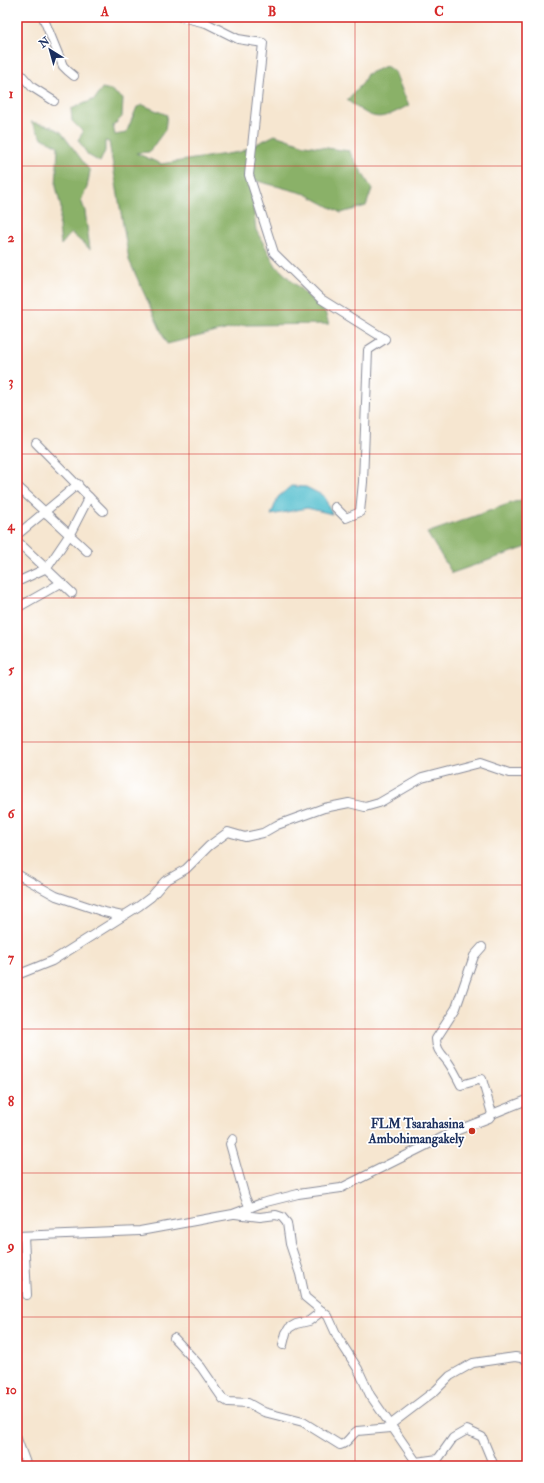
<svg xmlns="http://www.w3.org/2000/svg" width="544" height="1483" font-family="'IM FELL Double Pica',serif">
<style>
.forest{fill:#8ab167;stroke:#527062}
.water{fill:#54bfcf;stroke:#387796}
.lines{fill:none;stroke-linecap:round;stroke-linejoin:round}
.minor-casing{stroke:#888a97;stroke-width:10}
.minor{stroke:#fff;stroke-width:8}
.grid{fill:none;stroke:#d62828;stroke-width:1;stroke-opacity:0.55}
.poi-dot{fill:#c8321e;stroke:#fff;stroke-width:1.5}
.labels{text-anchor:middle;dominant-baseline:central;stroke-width:3.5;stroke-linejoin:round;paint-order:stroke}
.poi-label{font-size:13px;font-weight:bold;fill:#1b2f5e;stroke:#fff;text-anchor:end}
.neatline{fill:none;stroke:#d62828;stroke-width:1.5}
.grid-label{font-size:13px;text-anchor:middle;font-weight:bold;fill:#d62828}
</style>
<rect width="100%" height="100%" fill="#fff"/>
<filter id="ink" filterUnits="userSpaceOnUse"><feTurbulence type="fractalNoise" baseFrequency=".025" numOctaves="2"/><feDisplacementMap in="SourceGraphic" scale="8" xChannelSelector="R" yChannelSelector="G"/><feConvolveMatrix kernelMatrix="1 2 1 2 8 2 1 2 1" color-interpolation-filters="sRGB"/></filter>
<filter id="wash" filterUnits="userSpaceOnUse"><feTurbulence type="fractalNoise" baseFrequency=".012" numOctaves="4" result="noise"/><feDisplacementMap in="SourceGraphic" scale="16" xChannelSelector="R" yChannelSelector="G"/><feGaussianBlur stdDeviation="0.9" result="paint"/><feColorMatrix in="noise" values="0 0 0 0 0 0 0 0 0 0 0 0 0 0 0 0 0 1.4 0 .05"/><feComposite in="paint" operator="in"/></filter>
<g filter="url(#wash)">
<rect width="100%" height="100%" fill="#f6e6d0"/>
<g class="forest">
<path d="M386,66L395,72L402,90L409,105C378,122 375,121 347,100L362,84L367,74Z"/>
<path d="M102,88L111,90L123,99L122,117L113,126L115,135L126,133L137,107L143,105L167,115L165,130L149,152L136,153L161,164L240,152L275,135L305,145L349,151L372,189L366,206L341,213L306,194L250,179L256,230L276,266L325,312L329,324L245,325L167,344L129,260L109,142L105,141V151L100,162L88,155L78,140L83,132L72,121L71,109L95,99Z"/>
<path d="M31,122L50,126L61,132L90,171L87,188L81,200L85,211L90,249L71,233L61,245L59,227L61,208L56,186L58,146L42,138Z"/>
<path d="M527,500V547L452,573L427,533L514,502Z"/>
</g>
<path class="water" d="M291,486L306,487L324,496L332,514L307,508L271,515L278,497Z"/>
</g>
<g filter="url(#ink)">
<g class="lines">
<g class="minor-casing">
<g id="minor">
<path d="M43,17L63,66L68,71L74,76"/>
<path d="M181,17L206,23L238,39L263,43L249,175L274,253L321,299L385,339L368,350L363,482L360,512L346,518L335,507"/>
<path d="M17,70L32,87L54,101"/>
<path d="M17,486L87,551"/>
<path d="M89,497L103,511"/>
<path d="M17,535L78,484"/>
<path d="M17,541L72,593"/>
<path d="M17,582L47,568L70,534L89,497L36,443"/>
<path d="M17,608L61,583"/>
<path d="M17,874L56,896L104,912L122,916"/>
<path d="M482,947L474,956L456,1008L436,1039C436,1050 442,1054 448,1062C453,1069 457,1077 461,1085L482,1079L492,1114"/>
<path d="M17,975L52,961L139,906L151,897L165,881L186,869L209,846L228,832L245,837L263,833L277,825L324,808L349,803L365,807L379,803L422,778L480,763L509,773H527"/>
<path d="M233,1139L230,1144L245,1197L250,1208"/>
<path d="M235,1214L260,1217L276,1215L282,1217L287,1223L290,1244L300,1274L305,1297L328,1316L338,1338L358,1369L370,1395L419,1466"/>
<path d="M17,1236L140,1231L233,1214L262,1203L298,1194L341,1188L453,1132L489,1118L492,1114L527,1100"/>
<path d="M24,1236L27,1295"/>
<path d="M174,1338L201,1367L223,1399L228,1402L248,1403L264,1412L303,1422L340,1445C349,1443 350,1435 357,1431L391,1428"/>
<path d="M283,1345L286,1333L289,1328L296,1324L309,1321L322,1311"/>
<path d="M390,1425L436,1390L450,1376L473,1363L515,1357L527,1359"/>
<path d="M17,1439L27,1466"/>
<path d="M416,1462L438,1459L453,1438L467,1430L482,1437L494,1466"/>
</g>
</g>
<use href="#minor" class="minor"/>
</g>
</g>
<path class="grid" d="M189,17V1466M355,17V1466M17,166H527M17,310H527M17,454H527M17,598H527M17,742H527M17,885H527M17,1029H527M17,1173H527M17,1317H527"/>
<circle class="poi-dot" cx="472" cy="1131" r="4"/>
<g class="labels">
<g class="poi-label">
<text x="464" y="1124">FLM Tsarahasina<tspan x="464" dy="15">Ambohimangakely</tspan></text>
</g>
</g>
<rect width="544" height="1483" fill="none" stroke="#fff" stroke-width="44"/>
<g transform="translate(50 50) rotate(323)" stroke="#ffffff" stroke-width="3" paint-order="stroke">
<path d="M0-3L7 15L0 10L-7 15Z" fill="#1b2f5e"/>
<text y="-6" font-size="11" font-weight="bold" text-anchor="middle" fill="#1b2f5e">N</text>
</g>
<rect x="22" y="22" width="500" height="1439" class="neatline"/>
<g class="grid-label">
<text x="105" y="16">A</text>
<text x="272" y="16">B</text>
<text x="439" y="16">C</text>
<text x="11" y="98">1</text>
<text x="11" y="242">2</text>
<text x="11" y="386">3</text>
<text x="11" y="530">4</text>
<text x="11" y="674">5</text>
<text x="11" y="818">6</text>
<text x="11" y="962">7</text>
<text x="11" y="1106">8</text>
<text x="11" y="1250">9</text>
<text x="11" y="1394">10</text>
</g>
</svg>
